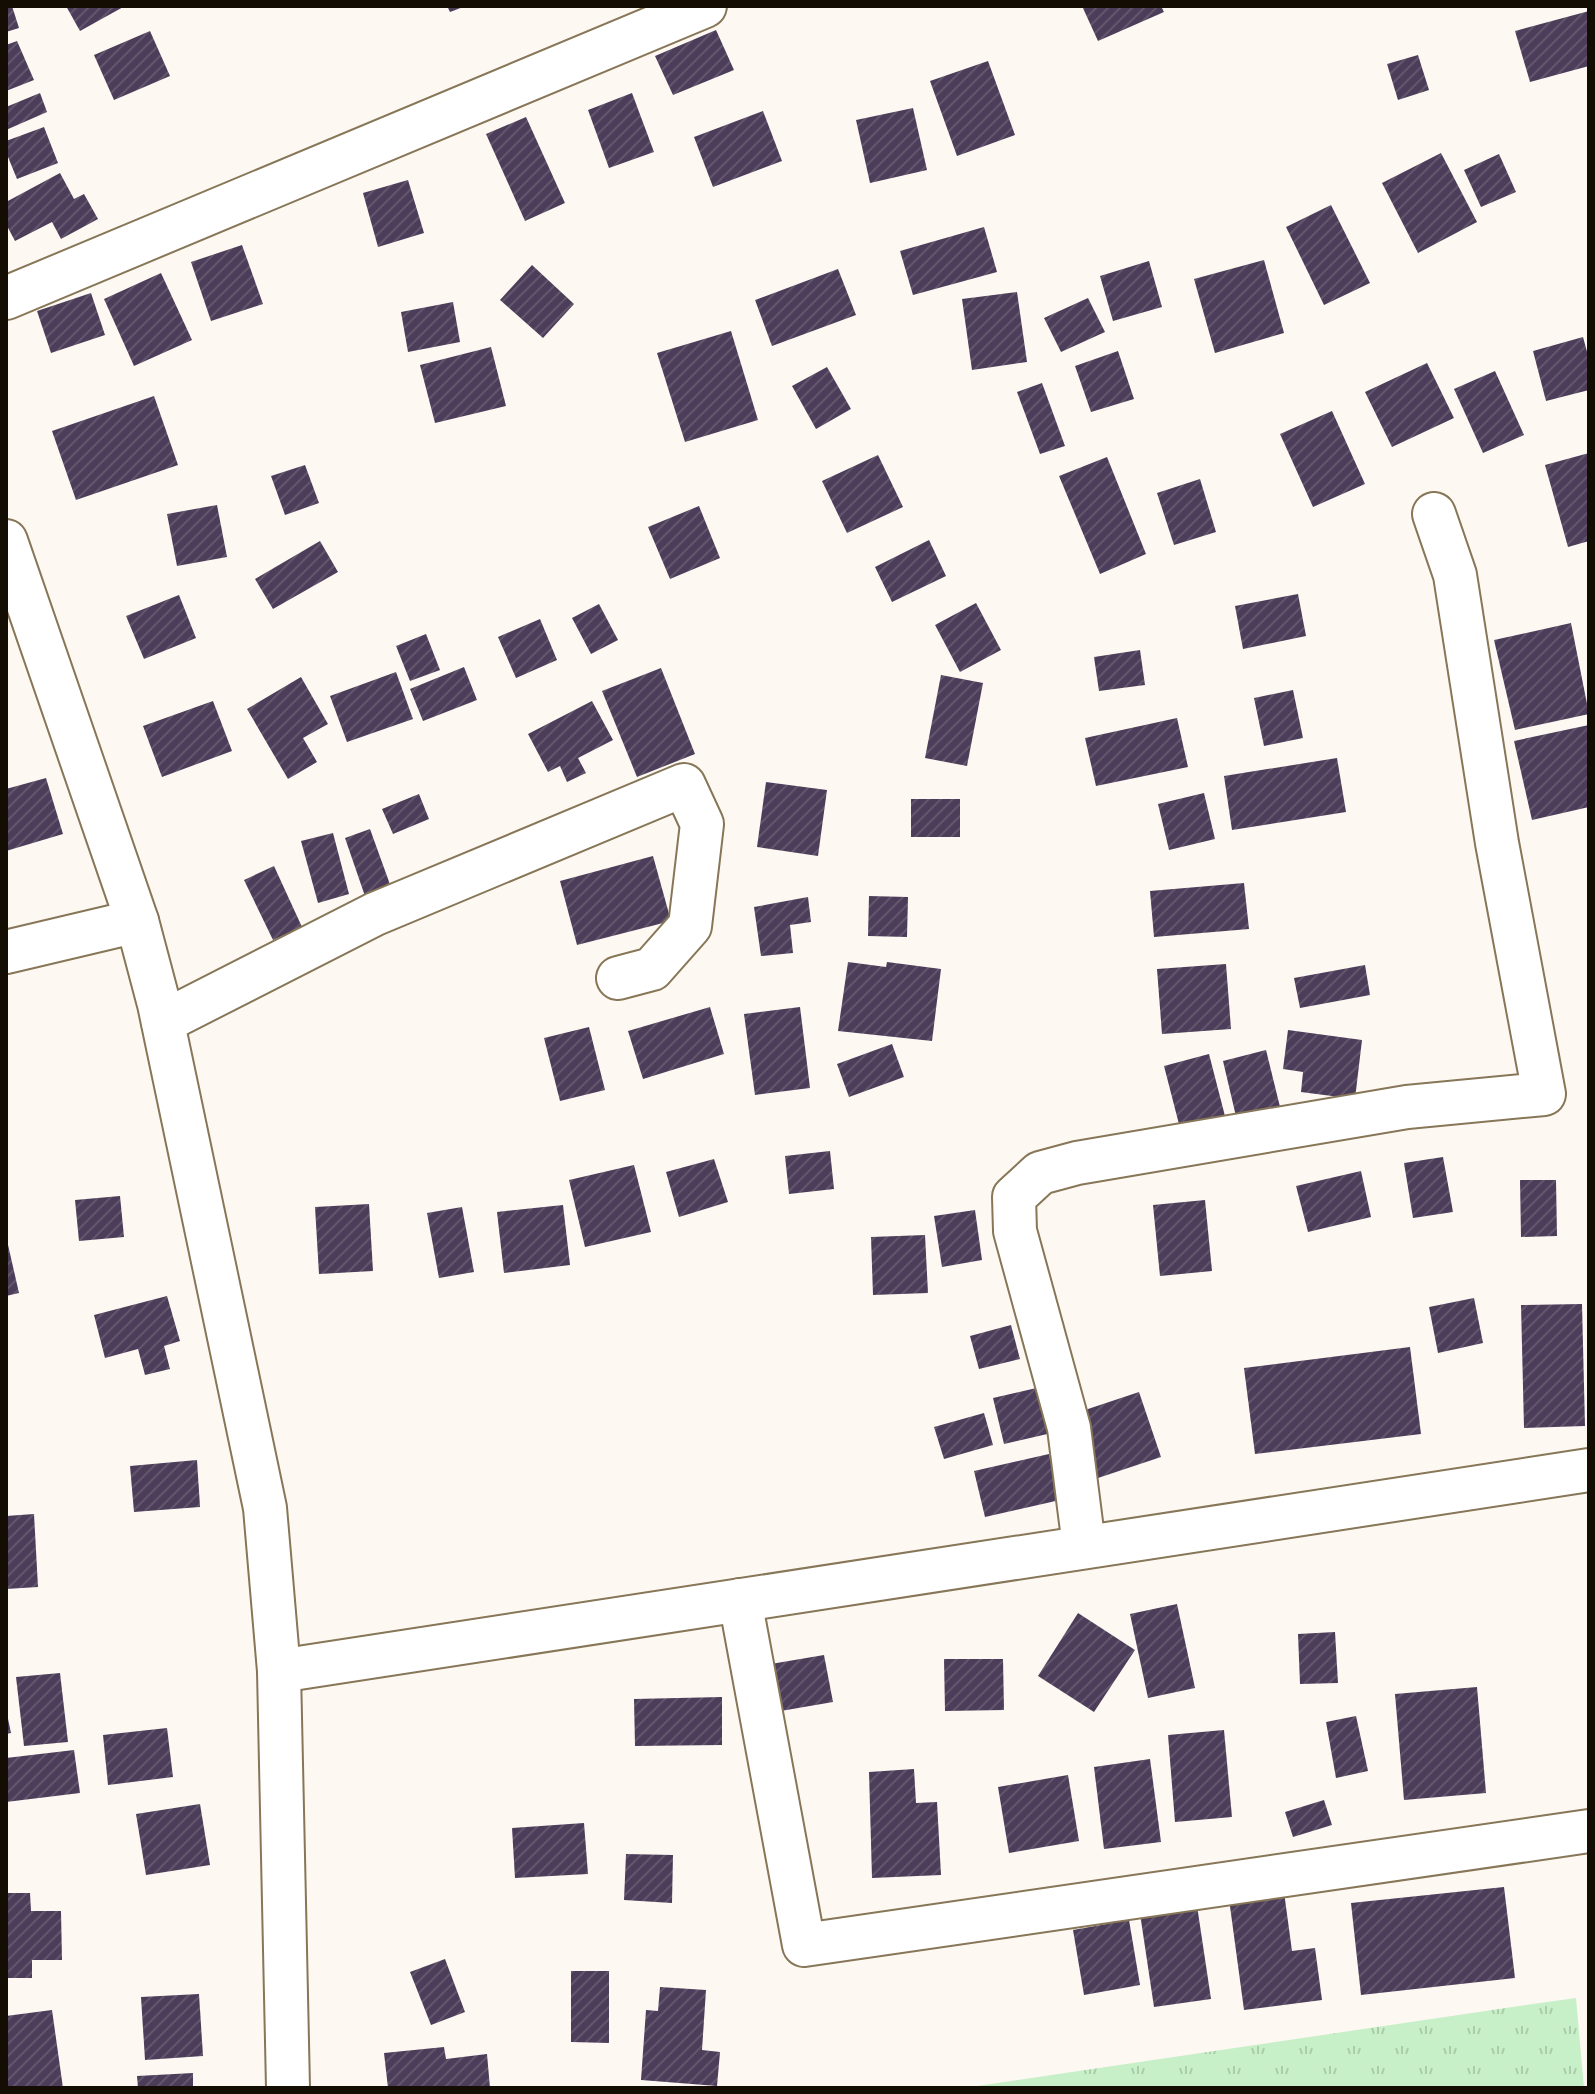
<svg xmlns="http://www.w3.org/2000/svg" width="1595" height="2094" font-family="'Noto Sans',sans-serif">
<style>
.park{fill:url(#park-tufts)}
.building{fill:url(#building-hatch)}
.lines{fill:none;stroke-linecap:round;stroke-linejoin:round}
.minor-casing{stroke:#877657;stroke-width:46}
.minor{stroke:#fff;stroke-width:42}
</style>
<defs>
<pattern id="park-tufts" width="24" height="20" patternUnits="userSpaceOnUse" patternTransform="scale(2)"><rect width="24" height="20" fill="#c7efc8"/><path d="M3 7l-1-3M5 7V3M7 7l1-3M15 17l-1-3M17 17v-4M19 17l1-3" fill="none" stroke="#aca"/></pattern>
<pattern id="building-hatch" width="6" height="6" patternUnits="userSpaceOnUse" patternTransform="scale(2)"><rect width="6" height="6" fill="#4c3e5a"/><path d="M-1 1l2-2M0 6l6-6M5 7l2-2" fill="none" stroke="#62566c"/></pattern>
</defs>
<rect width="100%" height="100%" fill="#fdf9f2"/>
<path class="park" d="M1576,1998L1584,2088H963L1540,2003Z"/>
<g class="building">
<path d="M6,6H12L19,28L6,32Z"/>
<path d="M66,6H125L80,31Z"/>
<path d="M447,6H466L450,12Z"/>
<path d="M1082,6H1161L1164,12L1098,41Z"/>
<path d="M1589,11V66L1530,82L1515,31Z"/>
<path d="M716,30L734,70L673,95L655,56Z"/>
<path d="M150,31L170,76L114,100L94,55Z"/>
<path d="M17,41L34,80L6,91V45Z"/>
<path d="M1418,55L1429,90L1398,100L1387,64Z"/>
<path d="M988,61L1015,135L957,156L930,81Z"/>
<path d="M40,93L47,112L6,130V107Z"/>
<path d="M632,93L654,152L609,168L588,110Z"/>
<path d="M913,108L927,170L870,183L856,120Z"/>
<path d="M763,111L782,161L713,187L694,137Z"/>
<path d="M526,117L565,203L525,221L486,134Z"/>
<path d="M44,127L58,163L17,179L6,152V141Z"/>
<path d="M1441,153L1477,222L1418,253L1382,183Z"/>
<path d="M1499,154L1516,192L1481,207L1464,170Z"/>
<path d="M60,173L74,199L84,194L98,219L61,239L52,222L15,241L6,224V202Z"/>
<path d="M408,180L424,233L378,247L363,193Z"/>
<path d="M1331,205L1370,283L1324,305L1286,227Z"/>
<path d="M984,227L997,272L913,295L900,251Z"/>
<path d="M242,245L263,304L211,321L191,262Z"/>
<path d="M1264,260L1284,333L1215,353L1194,279Z"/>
<path d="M1149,261L1162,307L1113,321L1100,276Z"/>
<path d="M532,265L574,304L543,338L500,300Z"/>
<path d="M838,269L856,315L772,346L755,300Z"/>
<path d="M161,273L192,340L134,366L104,299Z"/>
<path d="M1017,292L1027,362L972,370L962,299Z"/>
<path d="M91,293L105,335L51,353L37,311Z"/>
<path d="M1088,298L1105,332L1061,352L1044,318Z"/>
<path d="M453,302L460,342L408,352L401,312Z"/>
<path d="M731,331L758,420L685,442L657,353Z"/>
<path d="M1583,337L1589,359V390L1546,401L1533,351Z"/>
<path d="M491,347L506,406L435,423L420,365Z"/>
<path d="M1118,351L1134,399L1091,412L1075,366Z"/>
<path d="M1427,363L1454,418L1392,447L1365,392Z"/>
<path d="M827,367L851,409L816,429L792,386Z"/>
<path d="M1495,371L1524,435L1483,453L1454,389Z"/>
<path d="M1042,383L1065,446L1040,454L1017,392Z"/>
<path d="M154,396L178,465L76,500L52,431Z"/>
<path d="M1332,411L1365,484L1313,507L1280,434Z"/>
<path d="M1589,453V541L1568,547L1545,465Z"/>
<path d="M878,455L903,507L847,533L822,481Z"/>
<path d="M1107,457L1146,554L1100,574L1059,476Z"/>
<path d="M305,465L319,503L285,515L271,476Z"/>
<path d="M1200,479L1216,532L1174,545L1157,493Z"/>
<path d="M217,505L227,557L177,566L167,514Z"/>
<path d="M699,506L720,558L670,579L648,527Z"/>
<path d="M929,540L946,576L892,602L875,567Z"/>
<path d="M320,541L338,572L273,609L255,579Z"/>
<path d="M1298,594L1306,636L1243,649L1235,606Z"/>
<path d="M179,595L196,638L144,659L126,616Z"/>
<path d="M976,603L1001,650L960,672L935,625Z"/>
<path d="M599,604L618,640L591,654L572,618Z"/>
<path d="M540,619L557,660L516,678L498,637Z"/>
<path d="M1571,623L1589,714L1515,730L1494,640Z"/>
<path d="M426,634L440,670L410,681L396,646Z"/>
<path d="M1140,650L1145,685L1099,691L1094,657Z"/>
<path d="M464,667L477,700L423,721L410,689Z"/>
<path d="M661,668L695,754L637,777L602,691Z"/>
<path d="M396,672L413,719L347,742L330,696Z"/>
<path d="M941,675L983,683L967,766L925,758Z"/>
<path d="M301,677L328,724L303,738L317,762L288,779L247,709Z"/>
<path d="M1293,690L1303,738L1264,746L1254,698Z"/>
<path d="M213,701L232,751L162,777L143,726Z"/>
<path d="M592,701L613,740L578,758L586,773L567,782L560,766L548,772L528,734Z"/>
<path d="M1177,718L1188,767L1096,786L1085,738Z"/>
<path d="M1589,725V807L1532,820L1514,741Z"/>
<path d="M1337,758L1346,812L1232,830L1224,776Z"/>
<path d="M46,778L63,834L6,851V789Z"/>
<path d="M766,782L827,790L818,856L757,847Z"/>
<path d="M1204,793L1215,839L1169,850L1158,804Z"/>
<path d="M419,794L429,819L393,834L382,809Z"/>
<rect x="911" y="799" width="49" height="38"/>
<path d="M370,829L392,890L366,899L345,838Z"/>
<path d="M333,833L349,894L318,903L301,841Z"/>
<path d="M653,856L671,921L577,945L560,881Z"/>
<path d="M274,866L302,927L273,940L244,880Z"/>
<path d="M1244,883L1249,929L1154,937L1150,891Z"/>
<path d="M869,896L908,897L907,937L868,936Z"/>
<path d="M808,897L811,922L790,925L793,953L761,956L754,907Z"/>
<path d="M848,962L886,967L887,962L941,969L932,1041L838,1031Z"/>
<path d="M1226,964L1231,1029L1162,1034L1157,969Z"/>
<path d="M1365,965L1370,995L1300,1008L1294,978Z"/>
<path d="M710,1007L724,1054L643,1079L628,1031Z"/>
<path d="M800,1007L810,1088L755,1095L744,1014Z"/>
<path d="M589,1027L605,1090L560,1101L544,1038Z"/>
<path d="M1288,1030L1362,1040L1355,1099L1301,1092L1303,1072L1283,1069Z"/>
<path d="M892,1044L904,1077L849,1097L837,1064Z"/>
<path d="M1266,1050L1282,1115L1238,1125L1223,1061Z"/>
<path d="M1209,1054L1226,1120L1181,1132L1164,1066Z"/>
<path d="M830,1151L834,1189L789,1194L785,1156Z"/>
<path d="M1443,1157L1453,1212L1413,1218L1404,1163Z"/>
<path d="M714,1159L728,1202L679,1217L666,1172Z"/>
<path d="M634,1165L651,1232L585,1247L569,1180Z"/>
<path d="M1361,1171L1371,1217L1308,1232L1296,1186Z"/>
<path d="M1520,1180H1556L1557,1236L1521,1237Z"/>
<path d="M120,1196L124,1237L79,1241L75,1200Z"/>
<path d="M1205,1200L1212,1271L1160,1276L1153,1205Z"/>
<path d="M369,1204L373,1271L319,1274L315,1207Z"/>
<path d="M563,1205L570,1265L504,1273L497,1212Z"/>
<path d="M462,1207L474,1272L439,1278L427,1213Z"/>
<path d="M975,1210L982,1260L942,1267L934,1216Z"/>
<path d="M925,1235L928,1293L873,1295L871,1237Z"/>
<path d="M6,1236L19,1293L6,1296Z"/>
<path d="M167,1296L180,1341L164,1346L170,1369L145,1375L138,1349L105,1358L94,1315Z"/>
<path d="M1474,1298L1483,1343L1438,1353L1429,1307Z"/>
<path d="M1582,1304L1585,1426L1524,1428L1521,1305Z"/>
<path d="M1011,1325L1020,1359L979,1369L970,1336Z"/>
<path d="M1410,1347L1421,1434L1255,1454L1244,1368Z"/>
<path d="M1045,1386L1056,1432L1004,1444L993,1398Z"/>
<path d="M1139,1392L1161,1457L1098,1478L1076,1413Z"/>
<path d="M984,1413L993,1445L944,1459L934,1427Z"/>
<path d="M1049,1454L1060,1500L985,1517L974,1471Z"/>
<path d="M197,1460L200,1507L134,1512L130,1466Z"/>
<path d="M34,1514L38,1587L6,1589V1516Z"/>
<path d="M1177,1604L1195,1688L1148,1698L1130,1614Z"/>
<path d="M1078,1613L1135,1650L1094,1712L1038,1676Z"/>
<path d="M1335,1632L1338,1683L1300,1684L1298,1634Z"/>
<path d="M824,1655L833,1702L775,1712L765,1665Z"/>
<path d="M944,1659H1003L1004,1710L945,1711Z"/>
<path d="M60,1673L68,1742L24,1746L16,1677Z"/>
<path d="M1477,1687L1486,1793L1404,1800L1395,1694Z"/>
<path d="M722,1697V1745L635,1746L634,1699Z"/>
<path d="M7,1714L11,1733L6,1734V1715Z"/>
<path d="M1356,1716L1368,1771L1336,1778L1326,1722Z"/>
<path d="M167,1728L173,1777L108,1785L103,1735Z"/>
<path d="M1224,1730L1232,1817L1175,1822L1168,1735Z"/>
<path d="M74,1750L80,1793L6,1802V1758Z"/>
<path d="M1150,1759L1161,1842L1104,1849L1094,1767Z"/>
<path d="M914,1769L916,1803L937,1802L941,1875L872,1878L869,1772Z"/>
<path d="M1068,1775L1079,1841L1009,1853L998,1787Z"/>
<path d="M1324,1800L1332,1825L1293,1837L1285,1812Z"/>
<path d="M200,1804L210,1865L146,1875L136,1814Z"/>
<path d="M584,1823L588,1874L515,1878L512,1828Z"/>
<path d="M626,1854L673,1855L672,1903L624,1900Z"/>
<path d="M1504,1887L1515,1978L1361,1995L1351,1903Z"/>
<path d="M1284,1892L1292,1951L1315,1948L1322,2000L1244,2010L1229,1899Z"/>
<path d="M6,1893H30L31,1911H61L62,1960H32V1978H6Z"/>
<path d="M1196,1899L1211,1999L1154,2007L1139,1907Z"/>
<path d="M1129,1920L1140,1985L1084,1995L1073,1930Z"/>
<path d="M445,1959L465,2012L431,2025L410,1972Z"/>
<path d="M571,1971H609V2043L571,2042Z"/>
<path d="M660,1987L706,1990L702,2050L720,2052L717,2086L641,2080L646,2010L658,2011Z"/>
<path d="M199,1994L203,2056L145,2060L141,1997Z"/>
<path d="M52,2010L63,2088H6V2016Z"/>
<path d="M444,2047L446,2059L487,2054L490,2088H388L384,2053Z"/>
<path d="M193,2073V2088H138L137,2076Z"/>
</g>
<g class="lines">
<g class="minor-casing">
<g id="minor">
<path d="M6,298L705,6"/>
<path d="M6,541L137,921L159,1004L265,1508L279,1671L288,2088"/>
<path d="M6,952L137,921"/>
<path d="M163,1022L375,914L684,785L702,824L690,926L652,969L618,978"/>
<path d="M1084,1546L1069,1428L1015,1231L1014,1197L1040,1173L1077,1163L1407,1107L1544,1094L1497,843L1455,575L1434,514"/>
<path d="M740,1600L804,1945L1589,1831"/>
<path d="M279,1671L1589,1470"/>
</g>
</g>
<use href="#minor" class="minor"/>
</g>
<rect width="1595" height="2094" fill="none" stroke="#130d03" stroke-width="16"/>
</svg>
